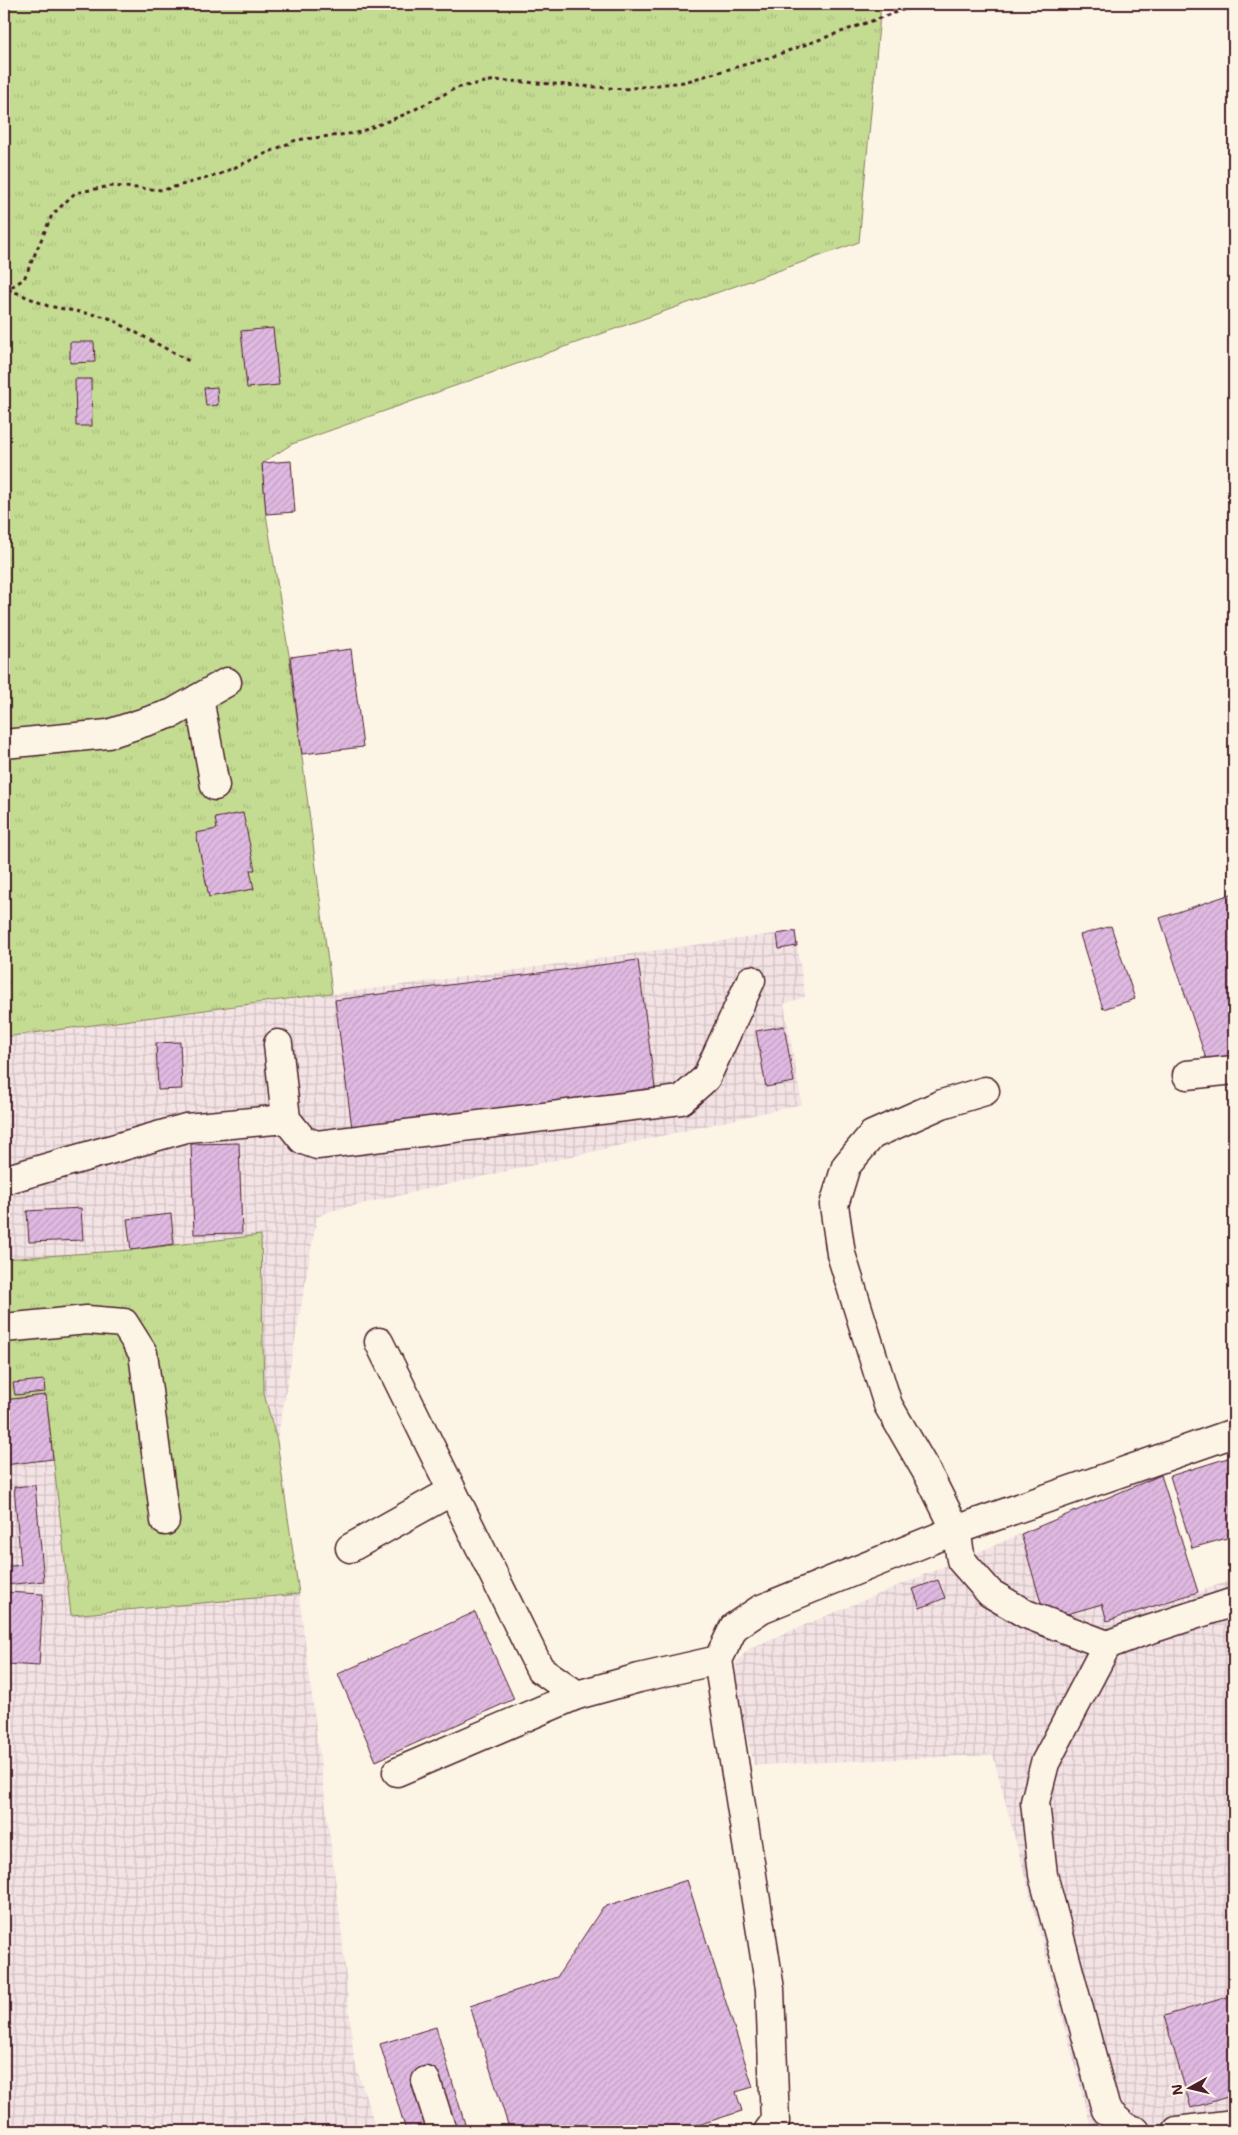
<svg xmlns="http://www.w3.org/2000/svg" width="1238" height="2135" font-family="'Shantell Sans',sans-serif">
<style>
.industrial{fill:url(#industrial-grid)}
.grass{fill:url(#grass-tufts);stroke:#877e5e}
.building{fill:url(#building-hatch);stroke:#4a1f2b}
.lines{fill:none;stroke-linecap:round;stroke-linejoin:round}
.minor-casing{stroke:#4a1f2b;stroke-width:31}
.path{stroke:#4a1f2b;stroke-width:3;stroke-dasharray:4 4;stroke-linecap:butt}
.minor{stroke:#fcf5e5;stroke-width:28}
</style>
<defs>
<pattern id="industrial-grid" width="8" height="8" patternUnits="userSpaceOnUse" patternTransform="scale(1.25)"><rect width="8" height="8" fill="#f3e3e4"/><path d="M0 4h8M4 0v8" fill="none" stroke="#d2c2c4"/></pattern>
<pattern id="grass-tufts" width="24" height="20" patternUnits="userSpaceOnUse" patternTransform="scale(1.25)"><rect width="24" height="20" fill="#c4dc92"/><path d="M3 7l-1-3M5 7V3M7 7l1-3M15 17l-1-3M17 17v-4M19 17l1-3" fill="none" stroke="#aabc7e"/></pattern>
<pattern id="building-hatch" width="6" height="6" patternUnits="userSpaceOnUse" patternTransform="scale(1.25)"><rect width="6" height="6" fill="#dfb9e1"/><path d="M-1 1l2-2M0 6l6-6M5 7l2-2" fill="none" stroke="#c19fc1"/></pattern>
</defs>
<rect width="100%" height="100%" fill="#fcf5e5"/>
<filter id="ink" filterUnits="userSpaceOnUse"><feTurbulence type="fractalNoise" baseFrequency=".02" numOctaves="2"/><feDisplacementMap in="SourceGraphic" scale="10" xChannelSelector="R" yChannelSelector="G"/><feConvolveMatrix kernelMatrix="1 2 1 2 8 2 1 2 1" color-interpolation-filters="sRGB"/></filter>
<g filter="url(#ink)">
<g class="industrial">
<path d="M795,931L805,997L784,1004L802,1104L331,1211L317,1217L277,1441L264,1394L261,1235L131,1250L4,1259V1037L501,972Z"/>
<path d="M46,1395L71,1614L299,1594L341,1926L354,2060L377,2131H4V1400Z"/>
<path d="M1161,1475L1198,1592L1234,1579V2131H1092L993,1755L754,1765L737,1697L736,1662L750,1648Z"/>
</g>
<g class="grass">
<path d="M4,4H881L859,242L292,444L262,463L266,514L289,655L332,993L4,1037Z"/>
<path d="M261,1235L264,1394L277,1441L299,1594L71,1615L46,1395L4,1400V1259L131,1250Z"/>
</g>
<g class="building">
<path d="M273,328L279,385L247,388L241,331Z"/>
<path d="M70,342H94L95,362L70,363Z"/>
<path d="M75,379H91L92,426H76Z"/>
<path d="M217,387L218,405L206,406L204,388Z"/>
<path d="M291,461L295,512L266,514L262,463Z"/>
<path d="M351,649L363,747L302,754L290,657Z"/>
<path d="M243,813L255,870H250L254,889L209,897L196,833L217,829L215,818Z"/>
<path d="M1234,893V1056L1208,1065L1160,918Z"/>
<path d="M1111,926L1135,999L1103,1009L1080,935Z"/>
<path d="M795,931L797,946L779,949L777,934Z"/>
<path d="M638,960L655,1088L352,1128L335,1000Z"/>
<path d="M784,1026L794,1082L766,1087L756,1031Z"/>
<path d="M180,1042L182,1089L158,1090L156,1043Z"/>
<path d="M239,1143L242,1233L194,1234L191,1144Z"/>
<path d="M81,1208L83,1240L29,1242L27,1211Z"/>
<path d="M171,1214L174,1244L131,1250L127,1219Z"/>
<path d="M44,1380L45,1392L15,1395L13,1383Z"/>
<path d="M46,1395L53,1459L4,1465V1400Z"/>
<path d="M1234,1456V1536L1192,1548L1170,1476Z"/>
<path d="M1161,1475L1198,1592L1107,1621L1102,1604L1046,1620L1021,1534Z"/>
<path d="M35,1485L44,1581L5,1585L4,1567L21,1565L14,1487Z"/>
<path d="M938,1580L945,1598L920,1608L913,1589Z"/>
<path d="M4,1592L43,1594L39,1666L7,1664V1660H4Z"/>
<path d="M475,1612L514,1699L376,1761L338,1674Z"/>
<path d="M687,1880L753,2087L736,2092L742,2111L679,2131H510L470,2006L557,1977L603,1907Z"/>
<path d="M1234,1995V2095L1191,2108L1164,2016Z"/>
<path d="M436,2027L467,2131H406L380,2044Z"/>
</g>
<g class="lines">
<g class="minor-casing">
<g id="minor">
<path d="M199,698L215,786"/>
<path d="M4,744L108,734L173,713L227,682"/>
<path d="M278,1044L286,1119L303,1140L317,1145L681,1100L706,1078L751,980"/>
<path d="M1187,1075L1234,1070"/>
<path d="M985,1091L942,1104L872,1135L846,1166L834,1205L841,1254L888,1405L929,1476L956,1530L961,1560L990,1593L1026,1614L1107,1645"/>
<path d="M4,1180L186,1128L286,1119"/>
<path d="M4,1328L87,1320L124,1323L143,1353L165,1521"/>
<path d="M379,1342L540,1669L577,1695L639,1678L718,1660"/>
<path d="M350,1548L452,1491"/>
<path d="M397,1772L577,1695"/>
<path d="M426,2081L442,2131"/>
<path d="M768,2131L775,2122L770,1989L718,1660L734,1627L761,1609L956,1530L1234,1433"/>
<path d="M1136,2131L1126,2128L1106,2110L1043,1875L1035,1802L1045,1763L1107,1645L1139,1633L1234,1602"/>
<path d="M1177,2131L1234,2124"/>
</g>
</g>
<g class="path">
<path d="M4,288L8,289L24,279L52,215L75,193L111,186L163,190L218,175L296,140L357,133L406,114L456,88L495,80L624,89L684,82L768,58L919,4"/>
<path d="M8,289L48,306L107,317L189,361"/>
</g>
<use href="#minor" class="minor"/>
</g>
</g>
<rect width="1238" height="2135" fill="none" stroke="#fcf5e5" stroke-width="20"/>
<rect x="10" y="10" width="1218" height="2115" fill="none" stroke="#4a1f2b" stroke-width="2" filter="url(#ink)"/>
<g transform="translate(1190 2088) rotate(262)" stroke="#fcf5e5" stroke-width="4" paint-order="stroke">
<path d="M0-4L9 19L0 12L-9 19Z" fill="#4a1f2b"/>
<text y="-8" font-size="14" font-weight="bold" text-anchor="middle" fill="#4a1f2b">N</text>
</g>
</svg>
